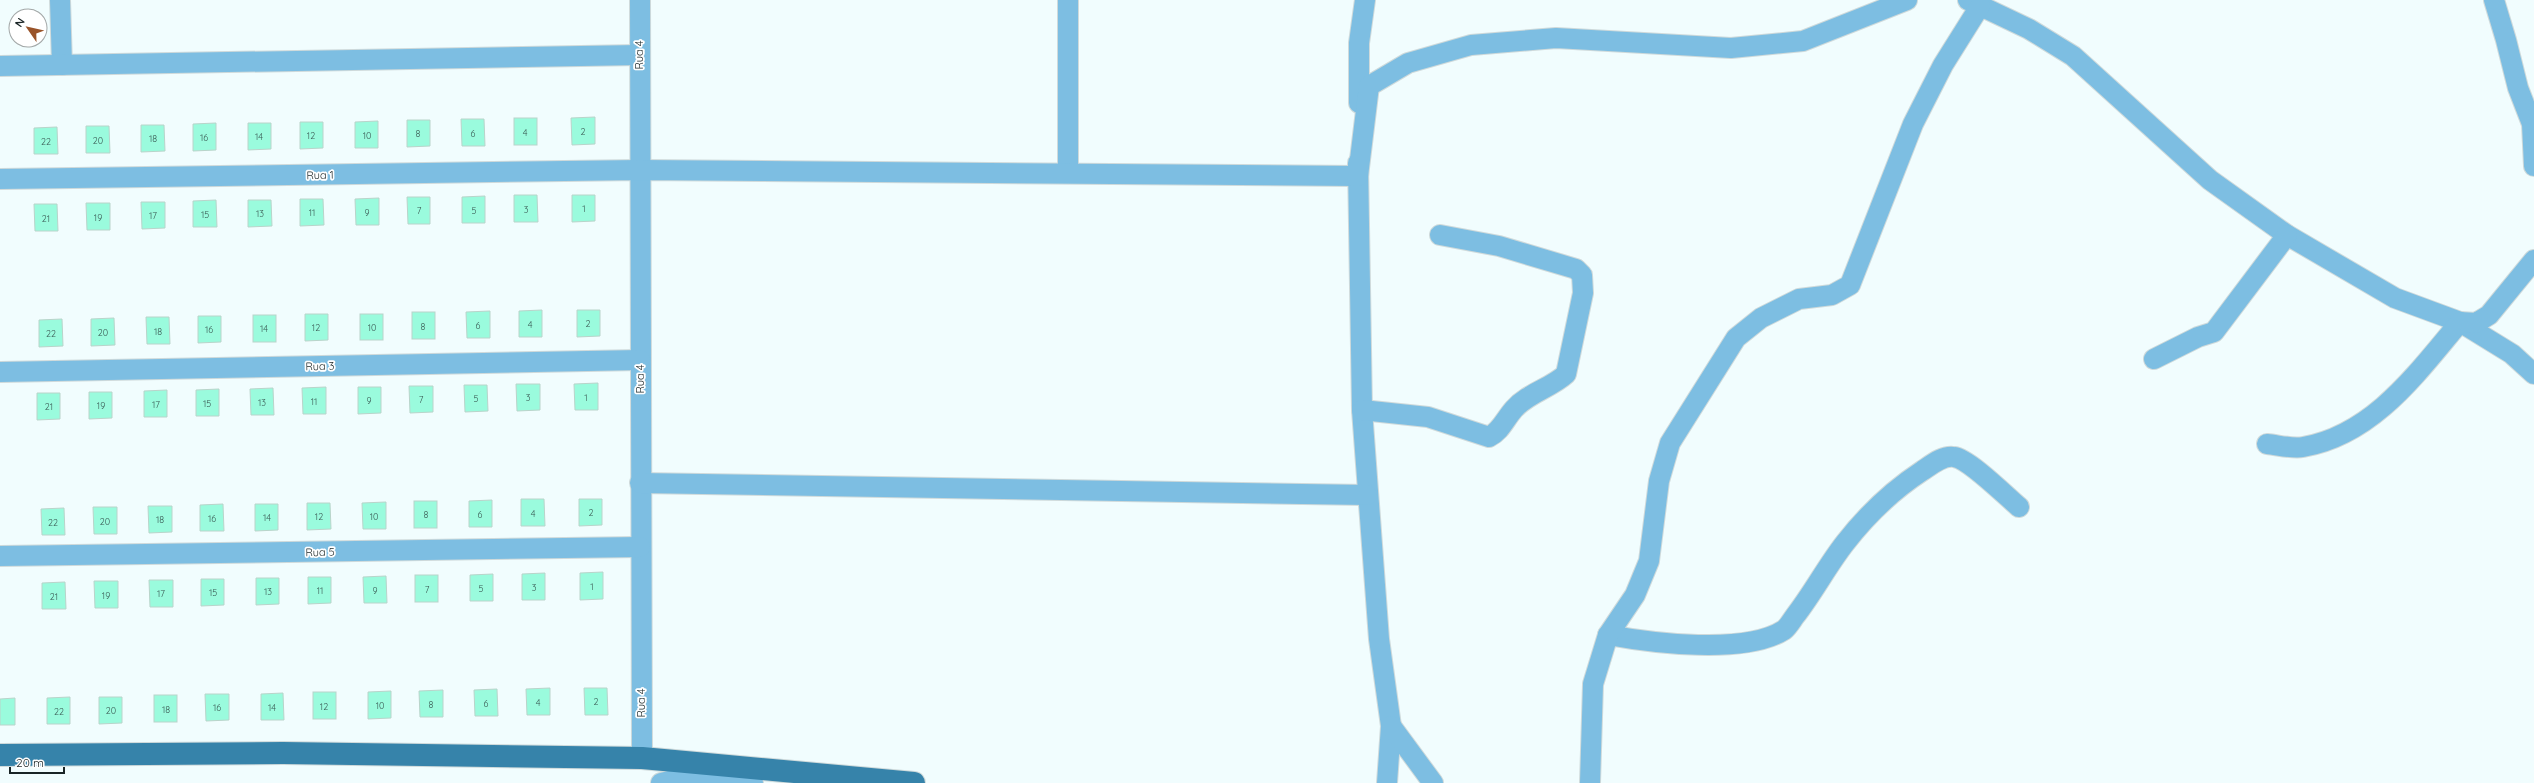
<svg xmlns="http://www.w3.org/2000/svg" width="2534" height="783" font-family="Quicksand,sans-serif">
<style>
.building{fill:#9afbdd;stroke:#b9d4ca}
.lines{fill:none;stroke-linecap:round;stroke-linejoin:round}
.minor-casing{stroke:#cfdadb;stroke-width:22}
.major-casing{stroke:#cfdadb;stroke-width:24}
.minor{stroke:#7dbee2;stroke-width:20}
.major{stroke:#3683aa;stroke-width:22}
.labels{text-anchor:middle;dominant-baseline:central;stroke-width:3.5;stroke-linejoin:round;paint-order:stroke}
.number-label{font-size:9px;fill:#3a5a54}
.street-label{font-size:11px;fill:#1a2526;stroke:#fff}
</style>
<rect width="100%" height="100%" fill="#f1fdfe"/>
<g class="building">
<path d="M595,117V144L572,145L571,118Z"/>
<rect x="514" y="118" width="23" height="27"/>
<path d="M461,119H484L485,146H462Z"/>
<path d="M407,120H430V146L407,147Z"/>
<path d="M378,121V148H355V122Z"/>
<path d="M300,122H323V148L300,149Z"/>
<path d="M216,123V150L193,151V124Z"/>
<path d="M248,123H271V149L248,150Z"/>
<path d="M141,125H164L165,151L141,152Z"/>
<path d="M86,126H109L110,153H86Z"/>
<path d="M57,127L58,154H34V128Z"/>
<path d="M514,195H537L538,222H514Z"/>
<path d="M572,195H595V221L572,222Z"/>
<path d="M485,196V223H462V197Z"/>
<path d="M407,197H430V224H408Z"/>
<path d="M379,198V225H356L355,199Z"/>
<path d="M300,199H323L324,225L300,226Z"/>
<path d="M216,200L217,227H193V201Z"/>
<path d="M248,200H271L272,226L248,227Z"/>
<path d="M141,202H165V228L142,229Z"/>
<path d="M86,203H110V230H87Z"/>
<path d="M34,204H57L58,231H35Z"/>
<path d="M542,310V337H519V311Z"/>
<path d="M577,310H600V336L577,337Z"/>
<path d="M490,311V338H467L466,312Z"/>
<rect x="412" y="312" width="23" height="27"/>
<path d="M305,314H328V340L305,341Z"/>
<rect x="360" y="314" width="23" height="26"/>
<rect x="253" y="315" width="23" height="27"/>
<path d="M198,316H221V342L198,343Z"/>
<path d="M146,317H169L170,344H147Z"/>
<path d="M114,318L115,345L91,346V319Z"/>
<path d="M62,319L63,346L39,347V320Z"/>
<path d="M598,383V410H575L574,384Z"/>
<path d="M516,384H540V410L517,411Z"/>
<path d="M464,385H487L488,411L465,412Z"/>
<path d="M409,386H433V412L410,413Z"/>
<path d="M326,387V414H303L302,388Z"/>
<path d="M358,387H381V413L358,414Z"/>
<path d="M273,388L274,415H251L250,389Z"/>
<path d="M219,389V416H196V390Z"/>
<path d="M167,390V417H144V391Z"/>
<path d="M89,392H112V418L89,419Z"/>
<path d="M37,393H60V419L37,420Z"/>
<path d="M521,499H544L545,526H521Z"/>
<path d="M579,499H602V525L579,526Z"/>
<path d="M492,500V527H469V501Z"/>
<rect x="414" y="501" width="23" height="27"/>
<path d="M386,502V529H363L362,503Z"/>
<path d="M307,503H330L331,529L307,530Z"/>
<path d="M223,504L224,531H200V505Z"/>
<path d="M255,504H278V530L255,531Z"/>
<path d="M148,506H172V532L149,533Z"/>
<path d="M93,507H117V534H94Z"/>
<path d="M64,508L65,535H42L41,509Z"/>
<path d="M603,572V599L580,600V573Z"/>
<path d="M545,573V600H522V574Z"/>
<path d="M493,574V601H470V575Z"/>
<rect x="415" y="575" width="23" height="27"/>
<path d="M386,576L387,603H364L363,577Z"/>
<path d="M308,577H331V603L308,604Z"/>
<path d="M256,578H279V604L256,605Z"/>
<path d="M201,579H224V605L201,606Z"/>
<path d="M149,580H173V607H150Z"/>
<path d="M94,581H118V608H95Z"/>
<path d="M65,582L66,609H42V583Z"/>
<path d="M550,688V715H527L526,689Z"/>
<path d="M584,688H607L608,715H585Z"/>
<path d="M497,689L498,716H475L474,690Z"/>
<path d="M443,690V717H420L419,691Z"/>
<path d="M391,691V718L368,719V692Z"/>
<rect x="313" y="692" width="23" height="27"/>
<path d="M283,693L284,720H261V694Z"/>
<path d="M205,694H229V720L206,721Z"/>
<rect x="154" y="695" width="23" height="27"/>
<path d="M70,697V724H47V698Z"/>
<path d="M99,697H122V723L99,724Z"/>
<path d="M15,698V725H0V699Z"/>
</g>
<g class="lines">
<g class="minor-casing">
<g id="minor">
<path d="M60,0L62,65"/>
<path d="M640,0L642,758"/>
<path d="M1068,0V173"/>
<path d="M1968,0L2029,29L2073,56L2210,180L2287,235L2395,298L2460,322L2512,354L2534,374"/>
<path d="M2494,0L2506,40L2518,88L2532,124L2534,166"/>
<path d="M0,66L639,55"/>
<path d="M1359,103V43L1365,0"/>
<path d="M1358,163L1362,410L1379,639L1391,726L1387,783"/>
<path d="M0,179L640,170L1358,176L1369,86L1408,63L1471,45L1556,38L1731,48L1803,41L1907,0"/>
<path d="M2154,359L2198,337L2214,332L2287,235"/>
<path d="M0,372L640,360"/>
<path d="M1362,410L1428,417L1489,437C1501,431 1505,419 1514,409C1528,393 1551,388 1566,374L1583,293L1582,275L1576,269L1499,246L1440,235"/>
<path d="M2267,444C2278,445 2292,449 2303,447C2373,435 2417,373 2460,322L2476,323L2489,315L2534,260"/>
<path d="M640,483L1367,495"/>
<path d="M0,556L640,547"/>
<path d="M1608,635C1652,643 1745,655 1784,630C1788,627 1792,620 1795,616C1813,593 1827,566 1845,543C1866,516 1893,490 1922,471C1931,465 1943,455 1954,457C1969,459 2006,496 2019,507"/>
<path d="M1391,726L1433,783"/>
<path d="M661,783C691,774 723,778 753,783"/>
<path d="M1590,783L1593,684L1608,635L1635,595L1649,561L1659,481L1670,443L1736,338L1761,318L1799,299L1832,295L1850,285L1913,124L1943,65L1980,6"/>
</g>
</g>
<g class="major-casing">
<path id="major" d="M0,755L283,753L642,758L914,783"/>
</g>
<use href="#minor" class="minor"/>
<use href="#major" class="major"/>
</g>
<g class="labels">
<g class="number-label">
<text x="583" y="131">2</text>
<text x="525" y="132">4</text>
<text x="418" y="133">8</text>
<text x="473" y="133">6</text>
<text x="311" y="135">12</text>
<text x="367" y="135">10</text>
<text x="259" y="136">14</text>
<text x="204" y="137">16</text>
<text x="153" y="138">18</text>
<text x="98" y="140">20</text>
<text x="46" y="141">22</text>
<text x="584" y="208">1</text>
<text x="526" y="209">3</text>
<text x="419" y="210">7</text>
<text x="474" y="210">5</text>
<text x="312" y="212">11</text>
<text x="367" y="212">9</text>
<text x="260" y="213">13</text>
<text x="205" y="214">15</text>
<text x="153" y="215">17</text>
<text x="98" y="217">19</text>
<text x="46" y="218">21</text>
<text x="588" y="323">2</text>
<text x="530" y="324">4</text>
<text x="478" y="325">6</text>
<text x="423" y="326">8</text>
<text x="316" y="327">12</text>
<text x="372" y="327">10</text>
<text x="264" y="328">14</text>
<text x="209" y="329">16</text>
<text x="158" y="331">18</text>
<text x="103" y="332">20</text>
<text x="51" y="333">22</text>
<text x="528" y="397">3</text>
<text x="586" y="397">1</text>
<text x="476" y="398">5</text>
<text x="421" y="399">7</text>
<text x="369" y="400">9</text>
<text x="314" y="401">11</text>
<text x="262" y="402">13</text>
<text x="207" y="403">15</text>
<text x="156" y="404">17</text>
<text x="101" y="405">19</text>
<text x="49" y="406">21</text>
<text x="591" y="512">2</text>
<text x="533" y="513">4</text>
<text x="426" y="514">8</text>
<text x="480" y="514">6</text>
<text x="319" y="516">12</text>
<text x="374" y="516">10</text>
<text x="267" y="517">14</text>
<text x="212" y="518">16</text>
<text x="160" y="519">18</text>
<text x="105" y="521">20</text>
<text x="53" y="522">22</text>
<text x="592" y="586">1</text>
<text x="534" y="587">3</text>
<text x="481" y="588">5</text>
<text x="427" y="589">7</text>
<text x="320" y="590">11</text>
<text x="375" y="590">9</text>
<text x="268" y="591">13</text>
<text x="213" y="592">15</text>
<text x="161" y="593">17</text>
<text x="106" y="595">19</text>
<text x="54" y="596">21</text>
<text x="596" y="701">2</text>
<text x="538" y="702">4</text>
<text x="486" y="703">6</text>
<text x="431" y="704">8</text>
<text x="380" y="705">10</text>
<text x="324" y="706">12</text>
<text x="217" y="707">16</text>
<text x="272" y="707">14</text>
<text x="166" y="709">18</text>
<text x="111" y="710">20</text>
<text x="59" y="711">22</text>
</g>
<g class="street-label">
<text transform="translate(639 55) rotate(-90)">Rua 4</text>
<text transform="translate(320 175) rotate(-1)">Rua 1</text>
<text transform="translate(320 366) rotate(-1)">Rua 3</text>
<text transform="translate(640 379) rotate(-90)">Rua 4</text>
<text transform="translate(320 552) rotate(-1)">Rua 5</text>
<text transform="translate(641 703) rotate(-90)">Rua 4</text>
</g>
</g>
<g transform="translate(28 28) rotate(304)"><circle r="19" fill="#ffffff" stroke="#a3a8a8"/>
<path d="M0-3L7 15L0 10L-7 15Z" fill="#995329"/>
<text y="-6" font-size="11" font-weight="bold" text-anchor="middle" fill="#1a2526">N</text>
</g>
<path d="M10 767v6h54v-6" fill="none" stroke="#1a2526" stroke-width="2"/>
<text x="16" y="767" font-size="12" fill="#1a2526" stroke="#ffffff" stroke-width="3" paint-order="stroke">20 m</text>
</svg>
